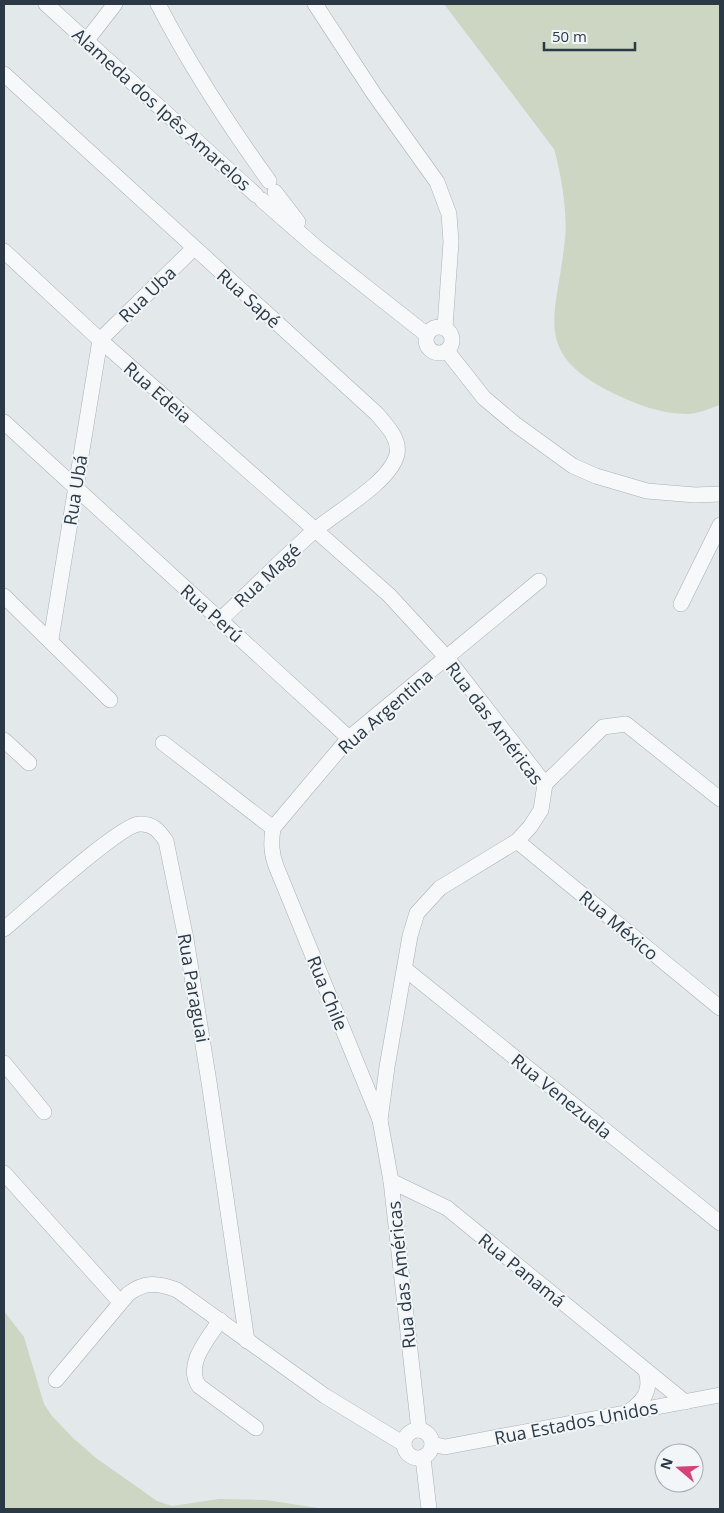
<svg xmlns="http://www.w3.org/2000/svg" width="724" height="1513" font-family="'Open Sans',sans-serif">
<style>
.green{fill:#ccd6c3}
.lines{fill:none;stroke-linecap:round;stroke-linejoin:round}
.street-casing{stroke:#a8b0b6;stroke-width:16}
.street{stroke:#f6f8f9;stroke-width:15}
.labels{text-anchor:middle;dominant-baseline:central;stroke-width:4;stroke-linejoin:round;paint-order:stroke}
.street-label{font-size:18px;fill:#2a3945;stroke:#f3f6f9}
</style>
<rect width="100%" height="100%" fill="#e3e8eb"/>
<g class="green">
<path d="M444,4H720V405C710,408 698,414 687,414C662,414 638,405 615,394C528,352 558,316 565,238C568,215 561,172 554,149Z"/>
<path d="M4,1311L24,1337L44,1404L52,1416L73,1438L96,1458L157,1501L172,1506L219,1499L266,1500L324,1509H4Z"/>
</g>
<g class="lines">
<g class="street-casing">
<g id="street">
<path d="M46,4L256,195"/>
<path d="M158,4C190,66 228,124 269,181"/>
<path d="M315,4L374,94L437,182L449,214L451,242L445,327"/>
<path d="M87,40L115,4"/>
<path d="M4,74L377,414C386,425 400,438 397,454C391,482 336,512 314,531C282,559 251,591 220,620"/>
<path d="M275,192L298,222"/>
<path d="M262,200L317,248L427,335"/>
<path d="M4,251L100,340L389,595L447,658L545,784L541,810L530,827L517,841L440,888L417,913L410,936L387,1067L380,1120"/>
<circle cx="439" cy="340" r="13"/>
<path d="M447,351L484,398L515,424L573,466L596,476L647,491L695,495L720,494"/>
<path d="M4,422L349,738"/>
<path d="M4,596L110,700"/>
<path d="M681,604L720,525"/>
<path d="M51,639L100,340L194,248"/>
<path d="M4,740L29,763"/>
<path d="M163,743L273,828"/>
<path d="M545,784L603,727L626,724L720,799"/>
<path d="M517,841L720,1008"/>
<path d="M4,929C26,911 118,826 139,824C153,823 159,831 166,841L186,939L209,1082L247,1341"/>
<path d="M405,969L720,1223"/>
<path d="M4,1063L44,1112"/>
<path d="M4,1173L120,1302"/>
<path d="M391,1181L447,1208L685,1402"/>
<path d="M220,1320C209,1338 184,1364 199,1386L256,1428"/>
<path d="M56,1380L128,1294C145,1281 159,1283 177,1290L325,1396L404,1444"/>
<path d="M628,1412C644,1401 652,1390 646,1371"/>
<circle cx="418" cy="1444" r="14"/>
<path d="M419,1430L391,1181L380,1120L276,866C271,852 271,843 273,828L349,738L539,581"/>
<path d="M432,1444L445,1447L720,1395"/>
<path d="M423,1458L429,1509"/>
</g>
</g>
<use href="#street" class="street"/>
</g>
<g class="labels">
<g class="street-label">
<text transform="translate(162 109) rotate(42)">Alameda dos Ipês Amarelos</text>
<text transform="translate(147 294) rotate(-44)">Rua Uba</text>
<text transform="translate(249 298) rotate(42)">Rua Sapé</text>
<text transform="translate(158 392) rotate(41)">Rua Edeia</text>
<text transform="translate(75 490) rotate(-81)">Rua Ubá</text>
<text transform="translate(267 575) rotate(-43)">Rua Magé</text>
<text transform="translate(212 613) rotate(42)">Rua Perú</text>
<text transform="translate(385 711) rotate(-41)">Rua Argentina</text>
<text transform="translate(495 723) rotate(53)">Rua das Américas</text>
<text transform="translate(619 925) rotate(40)">Rua México</text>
<text transform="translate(194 988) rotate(80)">Rua Paraguai</text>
<text transform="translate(328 993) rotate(68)">Rua Chile</text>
<text transform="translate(562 1096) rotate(39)">Rua Venezuela</text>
<text transform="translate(522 1270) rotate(39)">Rua Panamá</text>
<text transform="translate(401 1275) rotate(-96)">Rua das Américas</text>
<text transform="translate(576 1422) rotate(-11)">Rua Estados Unidos</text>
</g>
</g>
<rect width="724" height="1513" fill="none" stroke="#2a3945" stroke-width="10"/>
<g transform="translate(679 1468) rotate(289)"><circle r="24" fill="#f3f6f9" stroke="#a3aab1"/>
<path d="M0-4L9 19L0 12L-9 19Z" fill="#d44478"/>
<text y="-8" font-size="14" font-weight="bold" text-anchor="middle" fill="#2a3945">N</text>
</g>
<path d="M544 42v8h91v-8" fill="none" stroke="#2a3945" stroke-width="2.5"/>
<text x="552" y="42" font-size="15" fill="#2a3945" stroke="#f3f6f9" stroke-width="4" paint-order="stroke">50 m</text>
</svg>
